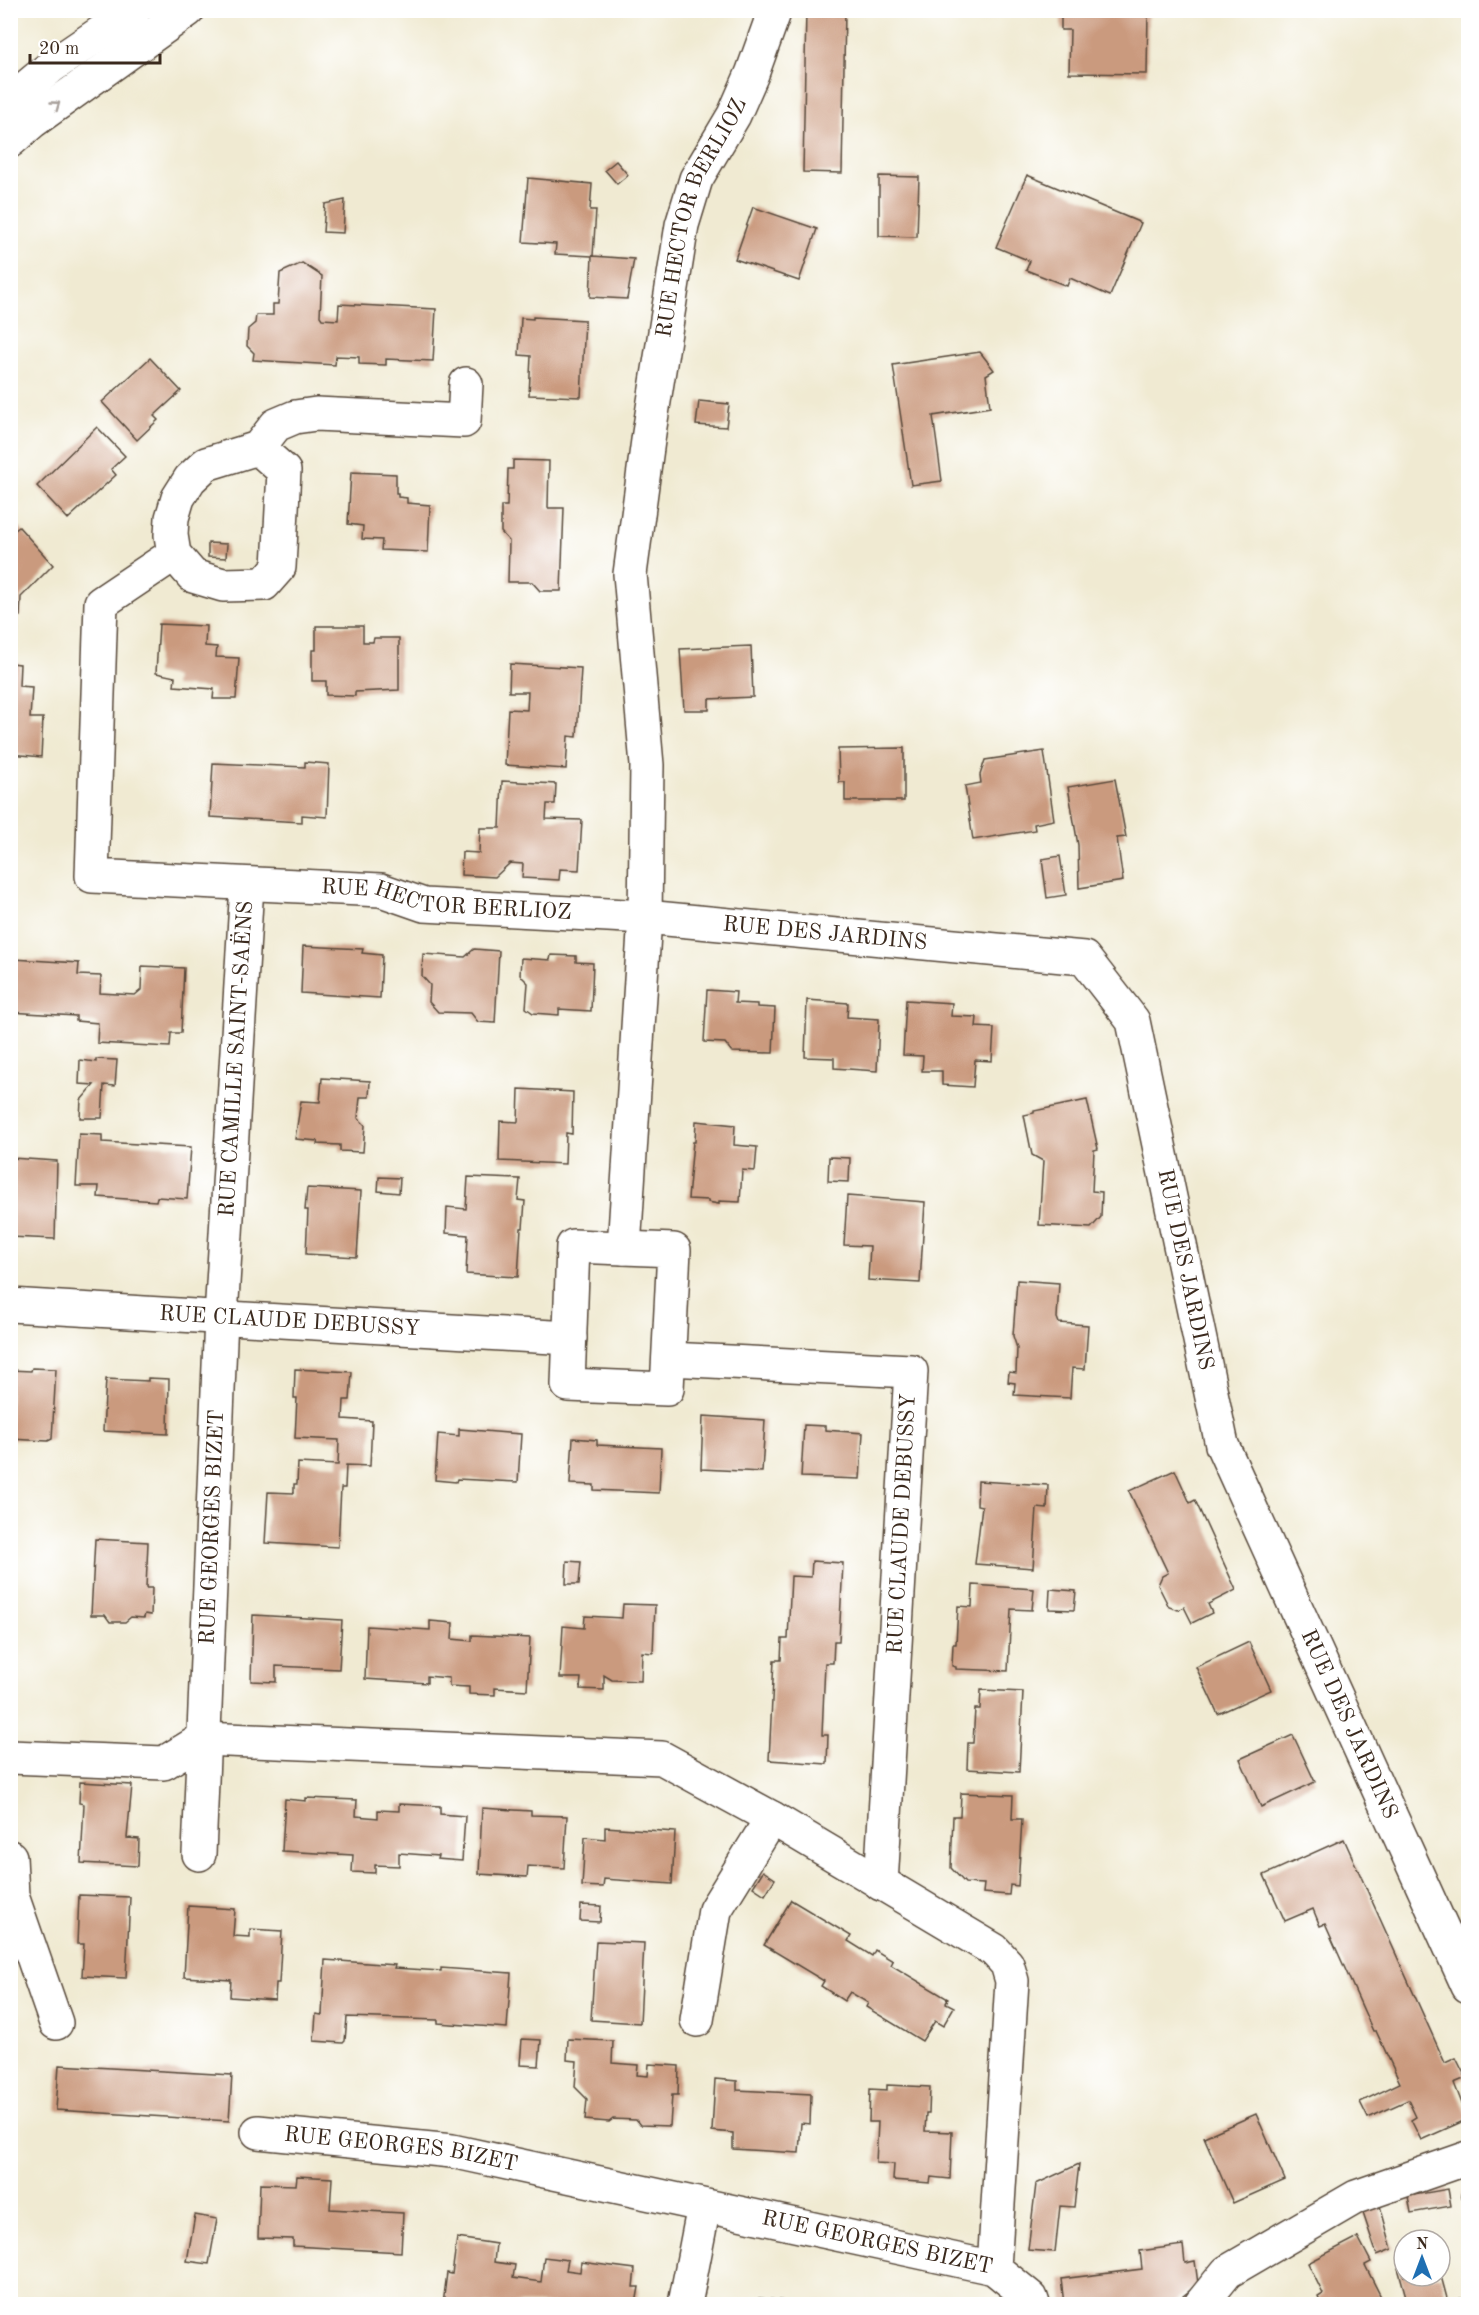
<svg xmlns="http://www.w3.org/2000/svg" width="1479" height="2315" font-family="'Old Standard TT',serif">
<style>
.building{fill:#ca9a7e}
.lines{fill:none;stroke-linecap:round;stroke-linejoin:round}
.minor-casing{stroke:#564739;stroke-width:36}
.secondary-casing{stroke:#564739;stroke-width:36}
.minor{stroke:#fff;stroke-width:33}
.secondary{stroke:#fff;stroke-width:33}
.oneway{stroke:#a79f9a}
.labels{text-anchor:middle;dominant-baseline:central;stroke-width:4.5;stroke-linejoin:round;paint-order:stroke}
.street-label{font-size:22px;fill:#3b2a1e;stroke:#fff}
</style>
<rect width="100%" height="100%" fill="#fff"/>
<filter id="ink" filterUnits="userSpaceOnUse"><feTurbulence type="fractalNoise" baseFrequency=".0167" numOctaves="2"/><feDisplacementMap in="SourceGraphic" scale="12" xChannelSelector="R" yChannelSelector="G"/><feConvolveMatrix kernelMatrix="1 2 1 2 8 2 1 2 1" color-interpolation-filters="sRGB"/></filter>
<filter id="wash" filterUnits="userSpaceOnUse"><feTurbulence type="fractalNoise" baseFrequency=".008" numOctaves="4" result="noise"/><feDisplacementMap in="SourceGraphic" scale="24" xChannelSelector="R" yChannelSelector="G"/><feGaussianBlur stdDeviation="1.35" result="paint"/><feColorMatrix in="noise" values="0 0 0 0 0 0 0 0 0 0 0 0 0 0 0 0 0 1.4 0 .05"/><feComposite in="paint" operator="in"/></filter>
<g filter="url(#wash)">
<rect width="100%" height="100%" fill="#f0ead2"/>
<g id="blocks">
<g class="building">
<path d="M806,10H845L842,173L803,172Z"/>
<path d="M1061,10H1148L1147,74L1069,73L1070,30H1061Z"/>
<path d="M616,161L628,175L617,184L605,170Z"/>
<path d="M1027,175L1141,223L1110,296L1070,278L1067,286L1026,270L1030,261L996,247Z"/>
<path d="M879,176L919,177L917,237L879,236Z"/>
<path d="M528,178L592,184L590,210H596L593,256L634,259L627,299L590,297L592,256L555,254L556,244L523,242Z"/>
<path d="M345,200L343,233L323,232L325,204Z"/>
<path d="M753,207L817,229L799,281L735,259Z"/>
<path d="M302,263L322,276L320,316L322,319L338,320L339,304L436,309L433,361L386,359V365L359,364V357L336,356L335,365L253,360L254,353L247,346L248,329L255,323L256,315H273V304H278L280,273Z"/>
<path d="M533,317L585,320L581,397L529,395L531,356L519,355L521,318L533,319Z"/>
<path d="M980,352L994,370L986,375L990,407L933,416L942,481L911,485L893,365Z"/>
<path d="M150,358L181,391L154,416L158,420L137,440L102,402Z"/>
<path d="M699,401L729,404L726,427L696,425Z"/>
<path d="M97,427L125,456L111,469L116,475L68,519L37,486Z"/>
<path d="M513,460L549,461L548,508H564L561,591H540L532,582H508L509,541L501,532V506H507L508,469H513Z"/>
<path d="M351,472L396,474V493H398V497L407,498V503L430,505L428,552L381,550L382,540L362,539L363,526L348,524Z"/>
<path d="M19,527L53,565L21,597L20,616H17V631H10V534Z"/>
<path d="M208,543L227,544L226,558L208,557Z"/>
<path d="M159,624L206,626L205,646L217,647L216,657L239,658L236,699H213L214,689L174,686L175,677L156,673Z"/>
<path d="M316,626H363V642H373L374,638H399V690L355,692V696L326,695V681H312V650H316Z"/>
<path d="M751,646L753,697L709,699V710H684L680,649Z"/>
<path d="M10,663L20,664L19,686L32,687L30,718H43L41,757L12,754L10,751Z"/>
<path d="M510,664L581,668L577,737L568,736L566,769L505,765L508,709L527,710L528,692H509Z"/>
<path d="M904,748V801H845V782H839L838,749Z"/>
<path d="M1044,751L1054,820L1034,824L1035,830L973,840L965,786L981,783L980,775L985,760Z"/>
<path d="M305,762L329,764L327,817L302,815V822L210,817L213,763L305,767Z"/>
<path d="M1115,779L1126,837L1117,838L1123,881L1079,888L1078,845L1068,787Z"/>
<path d="M502,781L556,784L555,804H547L546,819L582,820L579,870L560,869L559,880L522,878L523,864L510,863L495,877L461,875L462,852L479,853L480,828H500Z"/>
<path d="M1060,856L1066,895L1047,898L1042,859Z"/>
<path d="M303,946L363,949L362,953L382,955L380,998L301,993Z"/>
<path d="M474,949L499,951L495,1023L478,1022L471,1013L438,1012L429,1002L430,985L422,976L423,954L465,957Z"/>
<path d="M551,955L576,956V962L593,963L591,1011L559,1009V1015L533,1013L526,1008L528,983L520,975L521,958L550,960Z"/>
<path d="M13,959L79,963L78,975L101,976L100,993L135,995L141,990L142,966L184,968L181,1033H171L170,1047L97,1043L98,1023L76,1021V1016L10,1012Z"/>
<path d="M707,990L736,992L735,1003L757,1004V1007L775,1008L773,1053L732,1052L725,1043L704,1042Z"/>
<path d="M807,1000L848,1003L847,1017L879,1019L877,1071L834,1068V1058L805,1057Z"/>
<path d="M906,1000L952,1003L951,1016L977,1017L976,1027L994,1028L992,1061L975,1060L973,1087L942,1085V1071H922L923,1056L903,1055Z"/>
<path d="M96,1059L117,1060L115,1086L104,1085L102,1118H80L81,1100L94,1085L79,1084L80,1060L96,1062Z"/>
<path d="M322,1078L370,1081L369,1097H360L358,1118L365,1125L363,1152L340,1151V1145L317,1144L318,1141L295,1139L301,1101L320,1102Z"/>
<path d="M519,1089L573,1092L572,1134L566,1133L565,1164L499,1161L500,1121L518,1122Z"/>
<path d="M1087,1100L1098,1149L1094,1150L1092,1191L1102,1192L1101,1217L1091,1228L1039,1225L1043,1161L1032,1155L1024,1115L1034,1113V1111Z"/>
<path d="M696,1121L735,1125L734,1145L757,1147L755,1171L742,1170L740,1202L719,1201V1204L708,1202V1200L688,1199L693,1142H695Z"/>
<path d="M79,1134L102,1135V1142L191,1147L187,1199L157,1197L156,1201L98,1197L99,1186H76Z"/>
<path d="M829,1157L850,1158L849,1182L828,1181Z"/>
<path d="M11,1158L57,1161L55,1239L10,1237Z"/>
<path d="M379,1177L400,1178L399,1193L378,1191Z"/>
<path d="M468,1177L520,1179L518,1200L525,1201L523,1228H521L518,1277L466,1274L468,1235L446,1233L447,1207L466,1209Z"/>
<path d="M307,1188L361,1191L357,1257L306,1254L308,1210H305Z"/>
<path d="M847,1196L925,1202L920,1283L868,1280L870,1246L844,1245Z"/>
<path d="M1017,1280L1059,1283L1057,1318L1059,1323L1088,1325L1085,1369L1072,1368L1070,1398L1014,1395L1015,1383L1008,1382L1009,1372L1016,1373L1017,1348L1013,1336Z"/>
<path d="M32,1368L56,1369L52,1439L48,1441L10,1439V1370L31,1371Z"/>
<path d="M295,1369L352,1372L350,1400H344L343,1419L372,1421L370,1466L346,1465L345,1488H341L338,1547L265,1543L268,1492L294,1493V1484H297L298,1463L338,1465L339,1440L295,1438L297,1398H294Z"/>
<path d="M148,1378L169,1379L168,1434L103,1431L106,1379L148,1381Z"/>
<path d="M703,1416L765,1420L762,1472L701,1469Z"/>
<path d="M804,1425L825,1426V1430L863,1433L860,1479L801,1477Z"/>
<path d="M459,1429L521,1434L518,1482L457,1479L456,1482L435,1480L438,1434L459,1436Z"/>
<path d="M573,1438L597,1440V1445L661,1448L659,1493L594,1490V1485L570,1484Z"/>
<path d="M1175,1470L1190,1503L1195,1500L1236,1590L1208,1604L1212,1613L1192,1623L1184,1607L1178,1610L1169,1607L1158,1585L1162,1576L1168,1573L1129,1491Z"/>
<path d="M978,1481L1048,1485L1047,1509L1037,1508L1033,1568L975,1564L982,1506L977,1505Z"/>
<path d="M95,1539L148,1542L146,1588H152L151,1615L145,1614L144,1618L131,1617L125,1622H110L105,1615H91Z"/>
<path d="M567,1561L581,1562L579,1584H566Z"/>
<path d="M812,1561L843,1563L839,1641H834L833,1663H825L822,1735H828L827,1764L769,1760L774,1660H781L782,1639H788L791,1576L811,1577Z"/>
<path d="M973,1585L1034,1589L1032,1610L1011,1609L1008,1671L956,1669V1667L952,1666L953,1644H956L958,1606L972,1607Z"/>
<path d="M1050,1589L1076,1591L1074,1610L1049,1609Z"/>
<path d="M623,1604L655,1605L653,1653L642,1652L641,1681L612,1680L604,1675V1690L580,1689L581,1678H560L563,1626L584,1628L585,1616L622,1618Z"/>
<path d="M253,1615L342,1620L339,1669L276,1666V1682L251,1681Z"/>
<path d="M430,1621L453,1623L452,1639L472,1641V1635L530,1638L527,1690L495,1688V1695L469,1694V1687L449,1686V1678L427,1676V1683L365,1679L367,1626L430,1630Z"/>
<path d="M1249,1642L1271,1690L1218,1714L1196,1667Z"/>
<path d="M981,1690L1023,1692L1019,1772L967,1769L968,1743H973L975,1709H980Z"/>
<path d="M1293,1735L1315,1782L1261,1807L1240,1759Z"/>
<path d="M80,1782L132,1785L127,1838L139,1839L138,1866L81,1863L84,1804L79,1803Z"/>
<path d="M961,1793L1013,1795L1012,1819H1022L1018,1886L1010,1885L1009,1895L983,1893L984,1884L965,1883L951,1868L953,1816H960Z"/>
<path d="M306,1798L357,1800L356,1816L378,1818V1810L399,1811V1804L440,1806V1814L465,1816L462,1861L437,1859L438,1856L399,1853V1866L375,1865V1873L352,1872L353,1855L282,1851L285,1799L306,1801Z"/>
<path d="M482,1808L531,1811V1815L567,1816L564,1868L528,1866L527,1877L479,1874Z"/>
<path d="M605,1827L675,1832L672,1884L604,1879L603,1887L582,1886L585,1837L605,1839Z"/>
<path d="M1344,1839L1445,2063L1456,2058L1466,2078L1454,2083L1468,2119L1421,2140L1411,2120L1416,2117L1408,2100L1368,2118L1360,2102L1400,2083L1376,2031H1373L1325,1924L1320,1926L1313,1909L1285,1921L1264,1875Z"/>
<path d="M763,1871L775,1879L765,1895L753,1887Z"/>
<path d="M79,1895L130,1897L126,1978L82,1976L84,1944H77Z"/>
<path d="M791,1900L851,1936L848,1941L872,1956L875,1950L893,1961L891,1965L948,1999L946,2003L954,2007L943,2026L935,2021L922,2041L866,2007L868,2003L850,1992L844,2001L821,1986L824,1981L764,1945Z"/>
<path d="M581,1905L601,1906L600,1922L580,1921Z"/>
<path d="M188,1906L235,1909L233,1936L250,1937V1929L282,1931L279,1983H276L275,2000L230,1997L231,1980L184,1977Z"/>
<path d="M596,1941L644,1943L640,2023L591,2020Z"/>
<path d="M325,1960L395,1965L394,1968L441,1971V1968L511,1973L507,2028L438,2023V2020L347,2017L345,2041L343,2043L314,2041L316,2014L322,2015Z"/>
<path d="M522,2039L541,2040L539,2066L520,2065Z"/>
<path d="M568,2039L613,2041L612,2063L638,2065L637,2075L648,2076L649,2064L679,2066L678,2095H672L670,2126L640,2125L636,2120L613,2119L609,2122L585,2120L587,2099L575,2087L577,2061L567,2060Z"/>
<path d="M59,2065L232,2075L229,2121L56,2110Z"/>
<path d="M715,2079L737,2081V2090L811,2094L810,2124L801,2123L799,2153L733,2149V2133L712,2131Z"/>
<path d="M887,2085L930,2087L929,2113H926L925,2131L952,2132L950,2179L931,2177L930,2183L893,2180L894,2164L876,2163L878,2122H869L870,2089L887,2090Z"/>
<path d="M1256,2114L1285,2180L1233,2203L1204,2137Z"/>
<path d="M1079,2164L1074,2207L1060,2206L1055,2252L1028,2250L1036,2184Z"/>
<path d="M297,2176L332,2178L330,2209L403,2213L401,2252L293,2246V2239L258,2238L260,2184L296,2185Z"/>
<path d="M1448,2189L1451,2206L1411,2213L1408,2196Z"/>
<path d="M1468,2192V2218L1461,2194Z"/>
<path d="M1379,2202L1392,2249L1377,2255L1361,2207Z"/>
<path d="M195,2215L217,2219L209,2264L187,2261Z"/>
<path d="M1358,2237L1371,2262L1365,2265L1381,2297L1366,2304H1321L1318,2297L1323,2294L1308,2263Z"/>
<path d="M457,2238L496,2244L494,2262L515,2265L513,2278L541,2282L544,2257L568,2260L566,2270L580,2272L581,2262L635,2269L633,2287H639L636,2304H443L447,2273L452,2274Z"/>
<path d="M1183,2245L1185,2263L1195,2261L1198,2284L1173,2304H1064L1061,2279L1142,2269L1140,2251Z"/>
<path d="M1404,2266V2276H1441L1448,2302L1468,2296V2304H1408L1398,2268Z"/>
<path d="M759,2298L803,2303V2304H758Z"/>
</g>
</g>
</g>
<g filter="url(#ink)">
<use href="#blocks" fill-opacity="0" stroke="#564739" stroke-width="1.5"/>
<g class="lines">
<g class="minor-casing">
<g id="minor">
<path d="M258,448L284,471L279,567L264,584L223,585L193,576L174,554L171,535L172,518L178,498L190,479L206,464L258,448L276,425L295,417L316,414L464,421L466,384"/>
<path id="s1" d="M174,554L101,603L92,876L381,890L424,905L645,917L1084,958L1133,1021L1222,1445L1468,1986"/>
<path d="M573,1246L674,1250L667,1389L568,1385Z"/>
<path id="s2" d="M624,1248L645,917L647,765L630,574L649,433L682,225L696,179L734,115L752,74L775,10"/>
<path id="s3" d="M10,1305L570,1338"/>
<path d="M669,1359L911,1371L881,1884"/>
<path d="M10,1757L164,1763L203,1739L662,1758L772,1818L994,1950L1007,1964L1012,1981L994,2268"/>
<path id="s4" d="M199,1854L221,1317L247,885"/>
<path d="M10,1857L12,1896L56,2023"/>
<path d="M697,2020L715,1910L772,1818"/>
<path id="s5" d="M258,2132L452,2151L994,2268L1031,2298L1033,2304"/>
<path d="M685,2304L704,2206"/>
<path d="M1201,2304L1227,2272L1356,2197L1468,2158"/>
</g>
</g>
<g class="secondary-casing">
<g id="secondary">
<path d="M10,101L52,66L134,10"/>
<path d="M10,141L33,121L188,10"/>
</g>
</g>
<use href="#minor" class="minor"/>
<use href="#secondary" class="secondary"/>
</g>
<defs><path id="oneway-chevron" d="M-2-3.5L2.5 0L-2 3.5" fill="none" stroke-width="1.6" stroke-linecap="round" stroke-linejoin="round" transform="scale(1.5)"/></defs>
<use class="oneway" href="#oneway-chevron" transform="translate(56 105) rotate(-36)"/>
</g>
<g class="labels">
<g class="street-label">
<text stroke="none"><textPath href="#s2" startOffset="1041">RUE HECTOR BERLIOZ</textPath></text>
<text stroke="none"><textPath href="#s1" startOffset="717">RUE HECTOR BERLIOZ</textPath></text>
<text stroke="none"><textPath href="#s1" startOffset="1098">RUE DES JARDINS</textPath></text>
<text stroke="none"><textPath href="#s4" startOffset="796">RUE CAMILLE SAINT-SAËNS</textPath></text>
<text stroke="none"><textPath href="#s1" startOffset="1692">RUE DES JARDINS</textPath></text>
<text stroke="none"><textPath href="#s3" startOffset="280">RUE CLAUDE DEBUSSY</textPath></text>
<text transform="translate(902 1524) rotate(-87)">RUE CLAUDE DEBUSSY</text>
<text stroke="none"><textPath href="#s4" startOffset="327">RUE GEORGES BIZET</textPath></text>
<text stroke="none"><textPath href="#s1" startOffset="2178">RUE DES JARDINS</textPath></text>
<text stroke="none"><textPath href="#s5" startOffset="144">RUE GEORGES BIZET</textPath></text>
<text stroke="none"><textPath href="#s5" startOffset="630">RUE GEORGES BIZET</textPath></text>
</g>
</g>
<rect width="1479" height="2315" fill="none" stroke="#fff" stroke-width="36"/>
<g transform="translate(1422 2258)"><circle r="28" fill="#ffffff" stroke="#b1aaa5" stroke-width="1.5"/>
<path d="M0-4.5L10 22L0 15L-10 22Z" fill="#1f6fb2"/>
<text y="-9" font-size="16" font-weight="bold" text-anchor="middle" fill="#3b2a1e">N</text>
</g>
<path d="M30 54v9h130v-9" fill="none" stroke="#3b2a1e" stroke-width="3"/>
<text x="39" y="54" font-size="18" fill="#3b2a1e" stroke="#ffffff" stroke-width="4.5" paint-order="stroke">20 m</text>
</svg>
